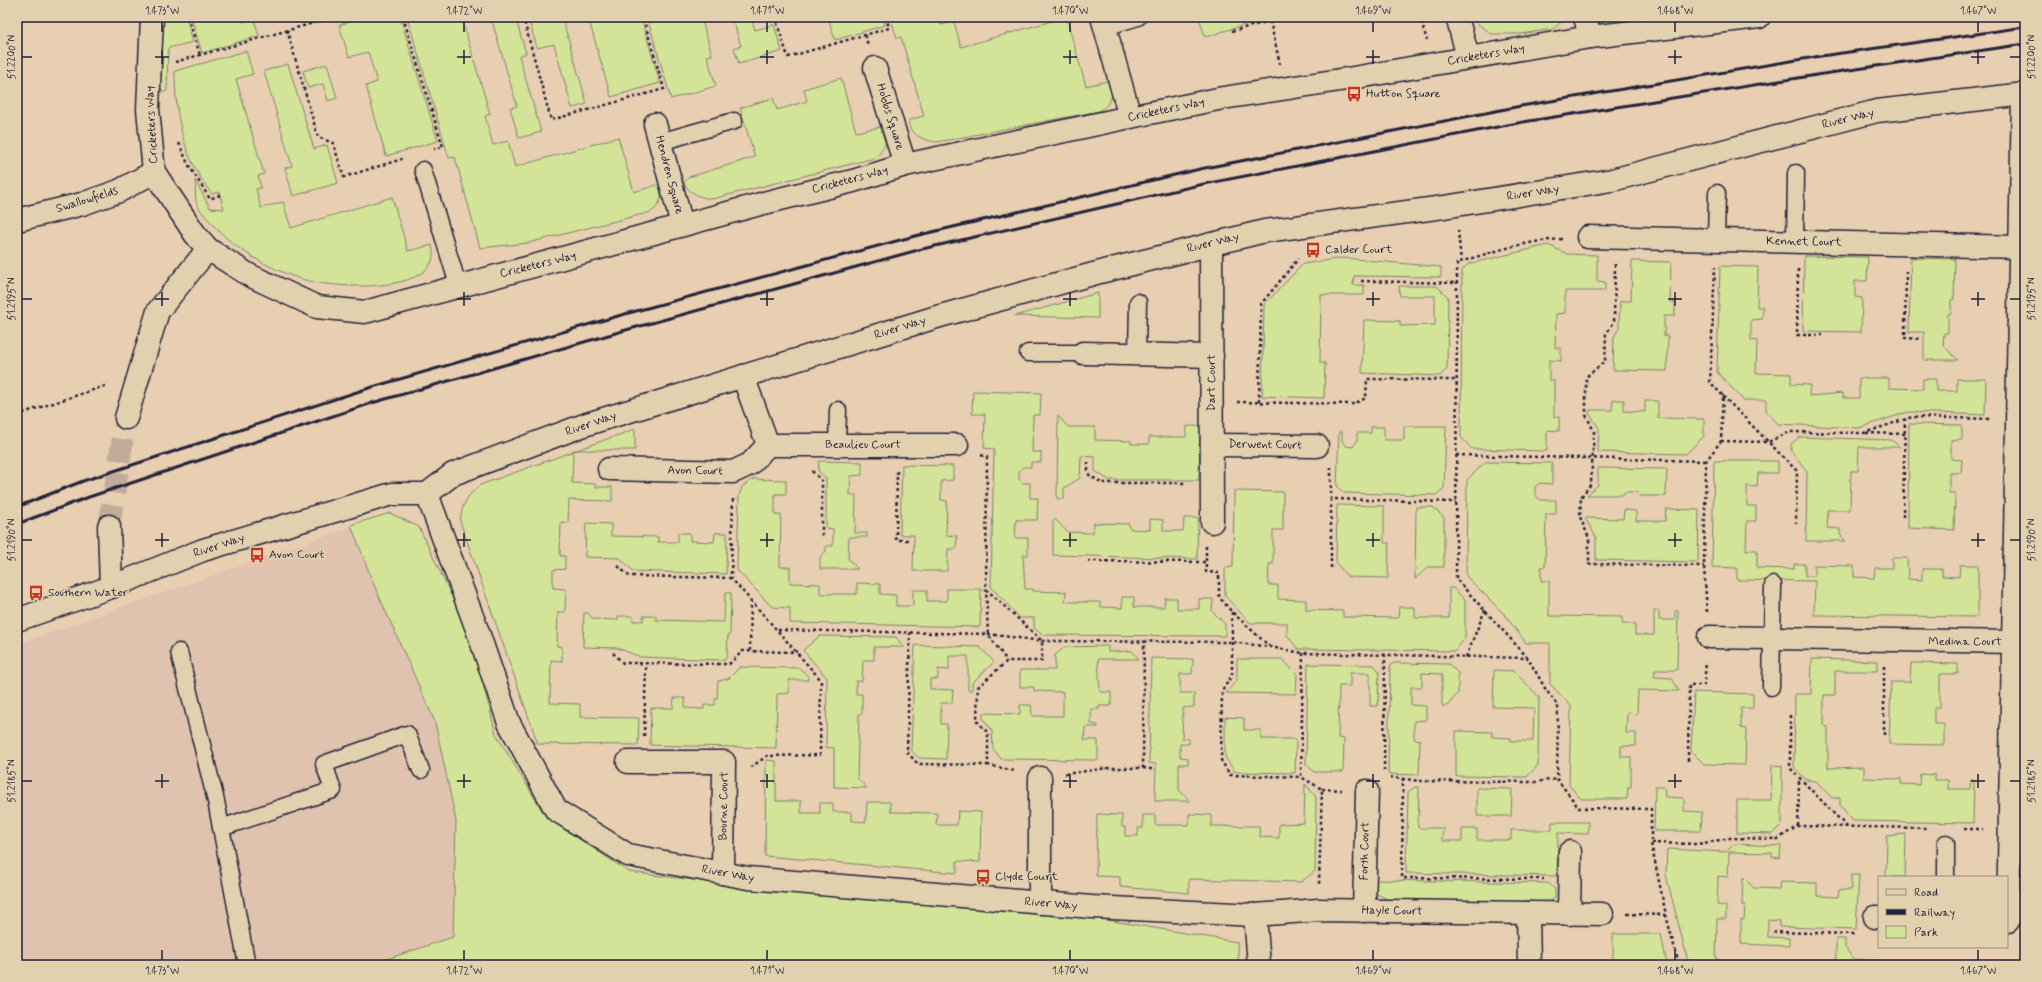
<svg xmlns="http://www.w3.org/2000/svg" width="2042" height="982" font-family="Mynerve,sans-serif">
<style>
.built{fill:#e0c3ae}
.green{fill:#d3e397;stroke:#7a8269}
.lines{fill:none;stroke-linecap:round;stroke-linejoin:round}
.street-tunnel{stroke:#c1ac9a;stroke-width:22;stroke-dasharray:22 11;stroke-linecap:butt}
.lane-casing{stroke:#22223b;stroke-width:19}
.street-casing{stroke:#22223b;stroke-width:25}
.path{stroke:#22223b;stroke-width:2.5;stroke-dasharray:3 3;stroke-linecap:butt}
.lane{stroke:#e2d1ae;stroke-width:16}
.street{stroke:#e2d1ae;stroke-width:22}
.rail{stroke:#22223b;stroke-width:3}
.ticks{fill:none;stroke:#22223b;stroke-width:1.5}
.labels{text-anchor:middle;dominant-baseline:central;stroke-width:3;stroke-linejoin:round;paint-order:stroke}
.street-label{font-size:12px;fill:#22223b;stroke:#e2d1ae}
.poi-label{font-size:12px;fill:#22223b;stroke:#e2d1ae;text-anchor:start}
.neatline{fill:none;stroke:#22223b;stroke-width:1.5}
.ticks-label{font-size:10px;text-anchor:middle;fill:#22223b}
</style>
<rect width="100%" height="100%" fill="#e9cfb2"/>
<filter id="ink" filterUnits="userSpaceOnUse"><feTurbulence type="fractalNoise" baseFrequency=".025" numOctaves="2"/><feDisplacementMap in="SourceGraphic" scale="8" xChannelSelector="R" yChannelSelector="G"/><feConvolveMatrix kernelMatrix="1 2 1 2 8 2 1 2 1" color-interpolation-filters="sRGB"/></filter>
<g filter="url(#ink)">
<path class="built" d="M390,513L419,527L471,637L495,734L546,817L629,872L799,893L1237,942L1239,965H17V644Z"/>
<g class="green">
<path d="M161,17H186L193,42L168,48L167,91L163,92L159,84Z"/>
<path d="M191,17H242L243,22L254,19L259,36L202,53Z"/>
<path d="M365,17H400L438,141L386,156L366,86L377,82L368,52L349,57L339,25Z"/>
<path d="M407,17H471L462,20L490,114L485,116L493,145L508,141L515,167L618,137L634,192L660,184C663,194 661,206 651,212L528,243L480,248L455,157L449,158Z"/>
<path d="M491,17H515L526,53L519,56L541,132L519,138L510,108L517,106Z"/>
<path d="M528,17H562L587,104L572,108L554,44L537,48Z"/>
<path d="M588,17H641L660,83L611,97Z"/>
<path d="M647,17H701L712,55L707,56L716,86L671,99Z"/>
<path d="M732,17H751L755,30L774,25L782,51L739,64L734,48L741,46Z"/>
<path d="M828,17H883L885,25L835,40Z"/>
<path d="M890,17H939L941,25L954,22L961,47L1066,17L1086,86L1116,79C1113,92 1112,104 1099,111L937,142C926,141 906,134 909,120L924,116L901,37L897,38Z"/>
<path d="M1199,17H1270L1205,37Z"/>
<path d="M1472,17H1567L1553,29L1521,34H1492L1479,25Z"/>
<path d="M246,51L253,74L236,79L264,174L258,176L261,188L256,189L261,208L283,202L291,228L392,197L408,251L432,245C433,251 434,258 431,263C415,294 326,288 298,278C267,267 239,252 216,228C210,221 198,210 196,201C195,195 196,187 195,180L210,208L224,209L219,192L212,194C183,158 175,116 175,71Z"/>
<path d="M288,64L314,149L327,145L338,183L293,196L285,168L292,166L264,71Z"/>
<path d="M327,64L337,98L328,101L323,84L308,88L303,71Z"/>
<path d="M841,78L856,132L885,126C890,138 884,150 875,158L712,199C701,198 688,193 684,182L689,177L755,157L740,108L773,98L777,110L807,101L804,89Z"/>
<path d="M1548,245L1567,254L1597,255V281L1605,282V291H1565V313L1556,314L1555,348H1561V361L1549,360V380H1554V417H1559V431L1547,430V451L1472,449L1461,437L1462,270L1468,264Z"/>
<path d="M1804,256L1868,257L1867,281H1855V297L1862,298L1861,332L1803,331Z"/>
<path d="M1343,258L1441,267V277L1354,276L1353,285H1364V295H1321L1320,363H1325L1324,398L1262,396L1264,305L1303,264Z"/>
<path d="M1911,258L1955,259L1954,299L1951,300V313L1948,314V333H1944L1943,345L1958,360H1924V332H1909Z"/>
<path d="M1632,261L1671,262L1670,302H1675V316H1664V336H1668L1667,371L1613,370L1614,337L1619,328L1620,301H1631Z"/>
<path d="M1720,266L1758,267L1757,307H1763L1762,319L1751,320V340L1757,341L1756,373L1791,374V384L1810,385L1809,396L1843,393V398H1859V378H1889V388L1923,389V379H1936V391H1957V379H1986L1985,415L1908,412L1859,428L1778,424L1766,411V400H1743L1717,372Z"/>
<path d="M1399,286H1437L1448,297L1447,369L1440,376L1362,373L1364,320L1400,321V326L1435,325V296H1400Z"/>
<path d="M1098,293V318L1015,316Z"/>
<path d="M973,391L1041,393L1040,415H1033L1032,452H1041V462H1031V467H1023L1019,472V479L1023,483H1030V498H1038L1037,520H1016L1015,538H1028V555H1023L1025,589H1033V591L1066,592L1065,602H1100L1101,607L1122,608V597H1134V607H1164L1165,598H1177V609H1199V599H1213L1212,611L1225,624V636L1042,635L1034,628V618H1020L991,587L994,449L984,448L985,414H972Z"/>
<path d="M1613,400H1624V411L1645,412V401H1658V418L1704,419V436L1686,454L1598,452L1599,428L1589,413L1590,410H1612Z"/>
<path d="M1058,416L1068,427H1095V440L1131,441V444H1149V437H1186L1187,426H1200L1199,480H1109L1095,471V457L1081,456L1080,478L1064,488V499H1057Z"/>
<path d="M1909,424L1962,425V439L1951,440V459L1962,460L1961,473H1949V493H1955L1954,530L1908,528Z"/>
<path d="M1404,426H1446L1444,488L1436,495L1344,493L1337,486L1339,432H1342V441L1346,446L1353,447L1357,441V433H1371V427H1384V440H1404Z"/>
<path d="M635,429V450H573L572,483L595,484L596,487H612V501L569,500L568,523L561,522L560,556H565V569L553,570V588L566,589L565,612H558L557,646L562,647V661L551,660L550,703L580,704V717L639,718L638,745L538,744L460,521C463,503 466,497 480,485Z"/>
<path d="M1800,437L1892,440L1900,447H1859L1858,471H1851L1850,510H1828L1827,528L1840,529V535L1846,541H1806L1807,471L1791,451V444Z"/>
<path d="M819,461L862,462V475L851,476L850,495H856L855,533H867V537H849L848,559L858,569H820V558L826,551V546H833V529L826,528V478L818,471Z"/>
<path d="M1714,461H1778V473H1758L1757,487L1747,486V506H1756V521H1747L1746,550H1757V568L1794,569V564H1805V576H1814V565L1854,566V577L1874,578L1875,568H1892V558H1907L1908,579L1922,580V569H1942V576L1959,577L1960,565H1978V617L1814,615L1815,581L1737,580V568L1712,567Z"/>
<path d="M1485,462L1552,463V484L1540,483L1535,487V494L1540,500H1556V514H1546L1545,567H1541V581H1549V616L1622,617V624H1635V635H1654V611H1659V620H1675V611H1678L1677,670H1655L1654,677L1672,678L1679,691L1638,690L1637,714L1627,713L1626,733H1636V746H1621V757H1631V787H1628L1627,799H1581L1569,785L1571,706L1550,684V643H1526L1505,615L1466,576L1467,480Z"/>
<path d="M902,465L953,466V480L941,481V500L947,501L946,535L957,536L956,549H948L947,571H913L914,535H900Z"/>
<path d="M1598,468L1667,469L1666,496H1639L1638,492H1624V495H1587L1598,485Z"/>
<path d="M753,479L786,480V494H775V515H781L780,567H790V583L820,584V594H857V583L880,584V594L896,595V606H913V590H927V601H947V589H981L980,627L790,623V608L772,607L737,570L739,496L742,487Z"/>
<path d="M1234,491L1283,492V530H1273V564H1269L1268,585H1278V599L1306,600V610L1343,611V617L1398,618L1399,607H1415V618H1449V588H1453L1465,600V638L1455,651L1298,649L1287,635V623H1250L1225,596V568L1233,567Z"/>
<path d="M1337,505L1384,506V543H1389L1388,578L1348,577L1336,563Z"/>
<path d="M1416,507H1433L1444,518V567H1428L1415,579Z"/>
<path d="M1666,509L1699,510L1698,562L1596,560V537L1585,518L1623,519L1624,510L1636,511V521H1665Z"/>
<path d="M390,513L419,527L471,637L496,734L546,817L629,872L799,893L1095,918L1237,942L1239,965H369L453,937L456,821L435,722L374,585L351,525Z"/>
<path d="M1184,518H1198L1197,559L1053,555V520H1056L1067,532L1093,533L1094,523L1129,524L1130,529L1150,530V519L1163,520V531H1183Z"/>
<path d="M586,523L611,524V536L658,537V542H678V533H690V541L714,542L715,533H727L726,574L633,571L620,558L585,557Z"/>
<path d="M725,593H731L730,635H728L727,656L725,660L641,657L617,648L583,647L584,613H588L593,619L618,620V616H633V621H643V616H656V620L724,622Z"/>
<path d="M820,636L896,637L904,647H874V660H863L862,681H856V694H862V714H859L857,778L867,788L834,787V748L826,747L827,678L803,650Z"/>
<path d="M915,645L980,647L994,662L972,683V690H968V656H949V670L938,669V679H930V689L953,690L952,703H941V724H947L946,759L919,758L911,750Z"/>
<path d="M1108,646V652L1132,651L1139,659H1098L1100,692H1111V706H1099V709H1091V724L1098,725V727H1085L1084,740H1098V760L1001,759L993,749L992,731L983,718V713L1020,714V705H1031L1032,716H1063V692L1034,691V687H1020V670H1055V655L1065,647Z"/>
<path d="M1151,658L1193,659L1192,674H1180V693H1194V707L1183,708L1182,738L1189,739V744H1180V757L1188,758V764H1179V790L1190,801H1155L1156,764L1149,763Z"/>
<path d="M1237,659H1282L1297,674L1296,694L1226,693L1237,680Z"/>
<path d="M1812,659L1878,661L1877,671H1835V695H1824V726L1828,727V768L1864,767V778L1901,779V784L1919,785L1920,774L1935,775V780H1948V789H1970L1971,780H1974L1973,823L1853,821L1840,805V798H1832L1816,781L1806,780L1794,767L1795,694H1811Z"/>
<path d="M1394,663L1449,664L1458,673V693L1447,706H1442V674L1422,673V687H1411V705L1426,706V720L1414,721V739L1420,740L1419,775L1388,774L1390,666Z"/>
<path d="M1911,663L1958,664V674H1940V707L1934,708V724H1944V745L1889,744L1891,682H1910Z"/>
<path d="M1308,664L1374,665L1379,671L1378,706H1370V673H1350V686H1339L1338,738L1344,739L1343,772H1314L1306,764Z"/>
<path d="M740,667L799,668L808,676V680H789V693L777,694L776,748L650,745L651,708H673L674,698H685V708L704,709V705H715V699H717L718,681L728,679Z"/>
<path d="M1494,670L1514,671L1539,697L1538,765L1527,777L1456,776V731L1492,732V737L1511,738V741H1533L1534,708L1493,707Z"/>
<path d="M1694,692L1753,694V708H1741V728L1746,729L1745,765L1704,764L1691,751Z"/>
<path d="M1225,717L1244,718V730H1261V739H1296L1295,773L1235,772L1225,757Z"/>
<path d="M766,760L776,761V801H801V813H820V803H833V812H852V821L866,822L867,802H890L891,812L937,813L936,825H957L958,811L981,812L980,862L957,861V873L765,856Z"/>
<path d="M1772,765L1782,766V824L1772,834L1737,833V800H1771Z"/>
<path d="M1305,784L1316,797L1315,871L1301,882L1189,879V893L1120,887V877L1096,876L1097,814L1122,815V827H1125V836H1138V828H1143V815H1155V825H1189V814L1211,815V826H1259L1260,837L1279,838V824L1304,823Z"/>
<path d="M1415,787H1419L1418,828H1443L1442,841H1462V829H1477V840H1511V830H1552V822H1588V834L1558,833L1557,876L1406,873L1408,792Z"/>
<path d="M1655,787H1664L1665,797L1684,798V811L1702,812L1701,831H1654Z"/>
<path d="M1477,788L1512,789L1511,816H1477Z"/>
<path d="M1906,834L1905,877H1886L1887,836Z"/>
<path d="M1734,844L1781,846L1780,858L1772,857V853L1729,852L1728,877L1718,876L1717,905L1726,906V919H1717L1716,958L1718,959V965H1689L1666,875L1667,849L1726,852Z"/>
<path d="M1851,875H1859L1856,929L1779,927V921L1768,920V937L1789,938V946L1741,944V919L1744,920L1745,905H1742L1743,877L1754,888L1779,889L1780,882L1817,883V896L1838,897L1839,890H1851Z"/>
<path d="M1377,880L1548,883L1555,889V897L1547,903L1391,901L1373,892L1375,882Z"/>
<path d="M1613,934H1661L1667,965H1613Z"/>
<path d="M1836,939H1845V947L1853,959L1878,960L1882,964L1836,963Z"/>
</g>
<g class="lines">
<path class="street-tunnel" d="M109,526L126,418"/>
<g class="lane-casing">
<g id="lane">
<path d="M1105,27L1138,17"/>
<path d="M660,142L734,121"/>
<path d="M423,170L458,285"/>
<path d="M1716,240L1717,193"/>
<path d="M1795,242L1796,173"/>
<path d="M1028,353H1083"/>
<path d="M1137,355L1138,302"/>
<path d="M837,445L838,410"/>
<path d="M179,652L216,801L247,965"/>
<path d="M1771,687L1773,585"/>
<path d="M221,828L333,790L324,764L407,734L421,770"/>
<path d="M1946,877V843"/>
</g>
</g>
<g class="street-casing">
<g id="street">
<path d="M152,17L148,109L154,172L195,234L208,249L249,275L317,307L365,312L764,203L853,181L905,165L1130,117L1223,98L1353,78L1590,37L1759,17"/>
<path d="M1102,17L1130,117"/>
<path d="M1457,17L1468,57"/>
<path d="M1585,17L1590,37"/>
<path d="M875,68L905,165"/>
<path d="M655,124L682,225"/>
<path d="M17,220L82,204L119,191L154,172"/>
<path d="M1588,237L2020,247"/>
<path d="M1211,244L1212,522"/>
<path d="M1083,353L1212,356"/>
<path d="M126,418L158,311L208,249"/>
<path d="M768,445H957"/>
<path d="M1212,445L1317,446"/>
<path d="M609,469L733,472L750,464L768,445L743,376"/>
<path d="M427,494L478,632L509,723L556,810L628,855L748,878L1092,907L1255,915L1318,910L1602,914"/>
<path d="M109,526L111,587"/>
<path d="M17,620L111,587L203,550L392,494H427L453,474L587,424L940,316L1104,271L1265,231L1444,207L1612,180L1877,111L2025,94"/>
<path d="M1709,637L2013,642"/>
<path d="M628,762H724L723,873"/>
<path d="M1040,903V778"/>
<path d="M1364,911L1367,791"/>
<path d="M1528,913L1529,965"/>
<path d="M1569,914L1570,852"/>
<path d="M1255,915L1259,965"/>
<path d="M1875,917H1879"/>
<path d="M2008,921L2023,94"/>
</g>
</g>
<g class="path">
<path d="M188,17L200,55"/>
<path d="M309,17L311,24"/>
<path d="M403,17L443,147L434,149"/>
<path d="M523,17L551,120L664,89L643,17"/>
<path d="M775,17L788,57L889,28L886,17"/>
<path d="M1418,17L1420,18L1427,40"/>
<path d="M1270,21L1280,64"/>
<path d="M287,30L318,137L333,143L344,177L402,159"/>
<path d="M1232,31L1286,17"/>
<path d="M865,35L868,45"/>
<path d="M175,62L335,17"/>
<path d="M179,143L188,164L210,199L220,195"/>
<path d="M1458,230L1461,262"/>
<path d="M1562,239C1526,241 1491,252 1457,263L1456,579L1528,658L1546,690L1558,706L1557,779L1579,808L1651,809V843L1666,915L1679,965"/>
<path d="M1615,264L1614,322L1606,334L1605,361L1586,377V415L1594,431L1591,484L1581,497L1580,517L1589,538V564L1704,566"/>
<path d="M1798,269L1797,335H1823"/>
<path d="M1906,271L1905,338L1921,339"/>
<path d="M1361,281L1457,283"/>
<path d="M1723,396L1797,471L1796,523"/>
<path d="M1237,402L1353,404L1366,398L1367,379L1456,380"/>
<path d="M1259,402L1261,304L1298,259"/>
<path d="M17,415L108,385"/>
<path d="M1866,433L1905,434"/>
<path d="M1721,441L1768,442L1790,432L1864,433L1912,417L1991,419"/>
<path d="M981,455L987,457L986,589L988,634L1007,661"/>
<path d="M1456,455L1706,461"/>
<path d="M1088,462V474L1101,483H1186"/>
<path d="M1331,467V499L1456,502"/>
<path d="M812,471L822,481V538"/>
<path d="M897,471L896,540H910"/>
<path d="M733,499L731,578L821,680L820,755L767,756L751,767"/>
<path d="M1903,517L1905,419"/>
<path d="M1206,546V572L1219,573V597L1232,612L1269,646"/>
<path d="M1088,561L1206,562"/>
<path d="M618,566L629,576L731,578"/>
<path d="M1331,568V499"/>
<path d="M986,589L1042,641V661H1007L978,687L977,721L988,733V765L1015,771"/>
<path d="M1232,612V675L1222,691L1221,760L1230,775L1301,777"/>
<path d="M1707,612L1704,566L1706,461L1721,441L1723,396L1710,382L1715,267"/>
<path d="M778,630L988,634L1042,641L1232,642L1270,647L1303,653L1528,658"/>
<path d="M910,632L907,752L918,764L988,765"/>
<path d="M750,651L751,599"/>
<path d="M613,653L623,663L729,664L743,651L797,652"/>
<path d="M1303,653L1301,777L1322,789L1319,884"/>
<path d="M1466,657L1485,610"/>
<path d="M1790,715V768L1847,827"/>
<path d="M1884,735V666"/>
<path d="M644,736L646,663"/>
<path d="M1688,761L1689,685H1704L1706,662"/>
<path d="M1143,768L1152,769"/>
<path d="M1384,771L1385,655"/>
<path d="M1065,774L1108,768H1143L1144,641"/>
<path d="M1390,777L1420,781L1535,782L1557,779"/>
<path d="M1403,778L1402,878L1544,879"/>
<path d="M1322,789L1342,790"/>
<path d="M1798,826L1799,778"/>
<path d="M1964,829H1983"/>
<path d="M1651,843L1698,844L1730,838L1778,839L1798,826L1927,828"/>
<path d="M1627,914L1666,915"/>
<path d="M1773,932L1854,934"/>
</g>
<use href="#lane" class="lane"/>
<use href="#street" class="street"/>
<g class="rail">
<path d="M17,507L83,481L369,388L625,314L915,236L1200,169L1521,106L1821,56L2025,27"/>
<path d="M17,524L89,497L372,403L626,330L918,250L1199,185L1523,122L1823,74L2025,44"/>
</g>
</g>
</g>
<path class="ticks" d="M162,22V32M464,22V32M767,22V32M1070,22V32M1373,22V32M1675,22V32M1978,22V32M162,50V64M464,50V64M767,50V64M1070,50V64M1373,50V64M1675,50V64M1978,50V64M22,57H32M155,57H169M457,57H471M760,57H774M1063,57H1077M1366,57H1380M1668,57H1682M1971,57H1985M2010,57H2020M162,292V306M464,292V306M767,292V306M1070,292V306M1373,292V306M1675,292V306M1978,292V306M22,299H32M155,299H169M457,299H471M760,299H774M1063,299H1077M1366,299H1380M1668,299H1682M1971,299H1985M2010,299H2020M162,533V547M464,533V547M767,533V547M1070,533V547M1373,533V547M1675,533V547M1978,533V547M22,540H32M155,540H169M457,540H471M760,540H774M1063,540H1077M1366,540H1380M1668,540H1682M1971,540H1985M2010,540H2020M162,774V788M464,774V788M767,774V788M1070,774V788M1373,774V788M1675,774V788M1978,774V788M22,781H32M155,781H169M457,781H471M760,781H774M1063,781H1077M1366,781H1380M1668,781H1682M1971,781H1985M2010,781H2020M162,950V960M464,950V960M767,950V960M1070,950V960M1373,950V960M1675,950V960M1978,950V960"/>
<defs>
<g id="bus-bare" transform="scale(1.2)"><path d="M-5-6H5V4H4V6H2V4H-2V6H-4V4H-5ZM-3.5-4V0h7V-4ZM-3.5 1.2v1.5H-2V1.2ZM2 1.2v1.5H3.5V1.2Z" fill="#c8321e" stroke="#e2d1ae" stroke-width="2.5" paint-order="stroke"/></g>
</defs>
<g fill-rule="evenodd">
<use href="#bus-bare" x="1354" y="94"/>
<use href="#bus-bare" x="1313" y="250"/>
<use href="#bus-bare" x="257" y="555"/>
<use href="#bus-bare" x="36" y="593"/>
<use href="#bus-bare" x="983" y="877"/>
</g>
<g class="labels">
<g class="street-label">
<text transform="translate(1486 55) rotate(-10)">Cricketers Way</text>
<text transform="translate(1166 110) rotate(-12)">Cricketers Way</text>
<text transform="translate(890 117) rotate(73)">Hobbs Square</text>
<text transform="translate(1848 119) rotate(-14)">River Way</text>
<text transform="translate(152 125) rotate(-93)">Cricketers Way</text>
<text transform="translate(669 175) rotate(75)">Hendren Square</text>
<text transform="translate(850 180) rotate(-15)">Cricketers Way</text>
<text transform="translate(1533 193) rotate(-9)">River Way</text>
<text transform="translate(87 200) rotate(-17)">Swallowfields</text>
<text transform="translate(1804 242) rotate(1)">Kennet Court</text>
<text transform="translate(1213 243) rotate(-14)">River Way</text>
<text transform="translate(538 265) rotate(-14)">Cricketers Way</text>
<text transform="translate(900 328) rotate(-17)">River Way</text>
<text transform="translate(1212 383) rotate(-90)">Dart Court</text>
<text transform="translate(591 424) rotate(-19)">River Way</text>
<text x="863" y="445">Beaulieu Court</text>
<text transform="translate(1265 445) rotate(1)">Derwent Court</text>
<text transform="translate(695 471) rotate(1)">Avon Court</text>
<text transform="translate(219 546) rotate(-18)">River Way</text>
<text x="1965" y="642">Medina Court</text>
<text transform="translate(724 806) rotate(-89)">Bourne Court</text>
<text transform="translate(1365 851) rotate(-89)">Forth Court</text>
<text transform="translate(728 874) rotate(10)">River Way</text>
<text transform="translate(1051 904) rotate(5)">River Way</text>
<text transform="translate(1392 911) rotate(1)">Hayle Court</text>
</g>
<g class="poi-label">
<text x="1366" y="94">Hutton Square</text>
<text x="1325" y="250">Calder Court</text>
<text x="269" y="555">Avon Court</text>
<text x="48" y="593">Southern Water</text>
<text x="995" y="877">Clyde Court</text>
</g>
</g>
<rect width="2042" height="982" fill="none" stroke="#e2d1ae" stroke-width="44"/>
<rect x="1878" y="876" width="130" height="72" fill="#e2d1ae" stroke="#958b80"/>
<rect x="1886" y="889" width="20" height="6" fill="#e2d1ae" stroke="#958b80"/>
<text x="1914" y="896" font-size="12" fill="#22223b">Road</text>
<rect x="1886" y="909" width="20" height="6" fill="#22223b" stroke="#958b80"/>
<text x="1914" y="916" font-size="12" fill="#22223b">Railway</text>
<rect x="1886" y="926" width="20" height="12" fill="#d3e397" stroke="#958b80"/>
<text x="1914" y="936" font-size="12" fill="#22223b">Park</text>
<rect x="22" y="22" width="1998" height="938" class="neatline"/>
<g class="ticks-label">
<text x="162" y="14">1.473°W</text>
<text x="464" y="14">1.472°W</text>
<text x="767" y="14">1.471°W</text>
<text x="1070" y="14">1.470°W</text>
<text x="1373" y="14">1.469°W</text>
<text x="1675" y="14">1.468°W</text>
<text x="1978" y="14">1.467°W</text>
<text transform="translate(11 57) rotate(-90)" y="4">51.2200°N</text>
<text transform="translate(2031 57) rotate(-90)" y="4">51.2200°N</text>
<text transform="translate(11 299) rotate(-90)" y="4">51.2195°N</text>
<text transform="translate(2031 299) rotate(-90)" y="4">51.2195°N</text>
<text transform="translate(11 540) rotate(-90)" y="4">51.2190°N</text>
<text transform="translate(2031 540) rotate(-90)" y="4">51.2190°N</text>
<text transform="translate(11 781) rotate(-90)" y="4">51.2185°N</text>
<text transform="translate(2031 781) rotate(-90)" y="4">51.2185°N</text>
<text x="162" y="974">1.473°W</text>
<text x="464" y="974">1.472°W</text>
<text x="767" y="974">1.471°W</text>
<text x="1070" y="974">1.470°W</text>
<text x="1373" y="974">1.469°W</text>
<text x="1675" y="974">1.468°W</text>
<text x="1978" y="974">1.467°W</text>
</g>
</svg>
